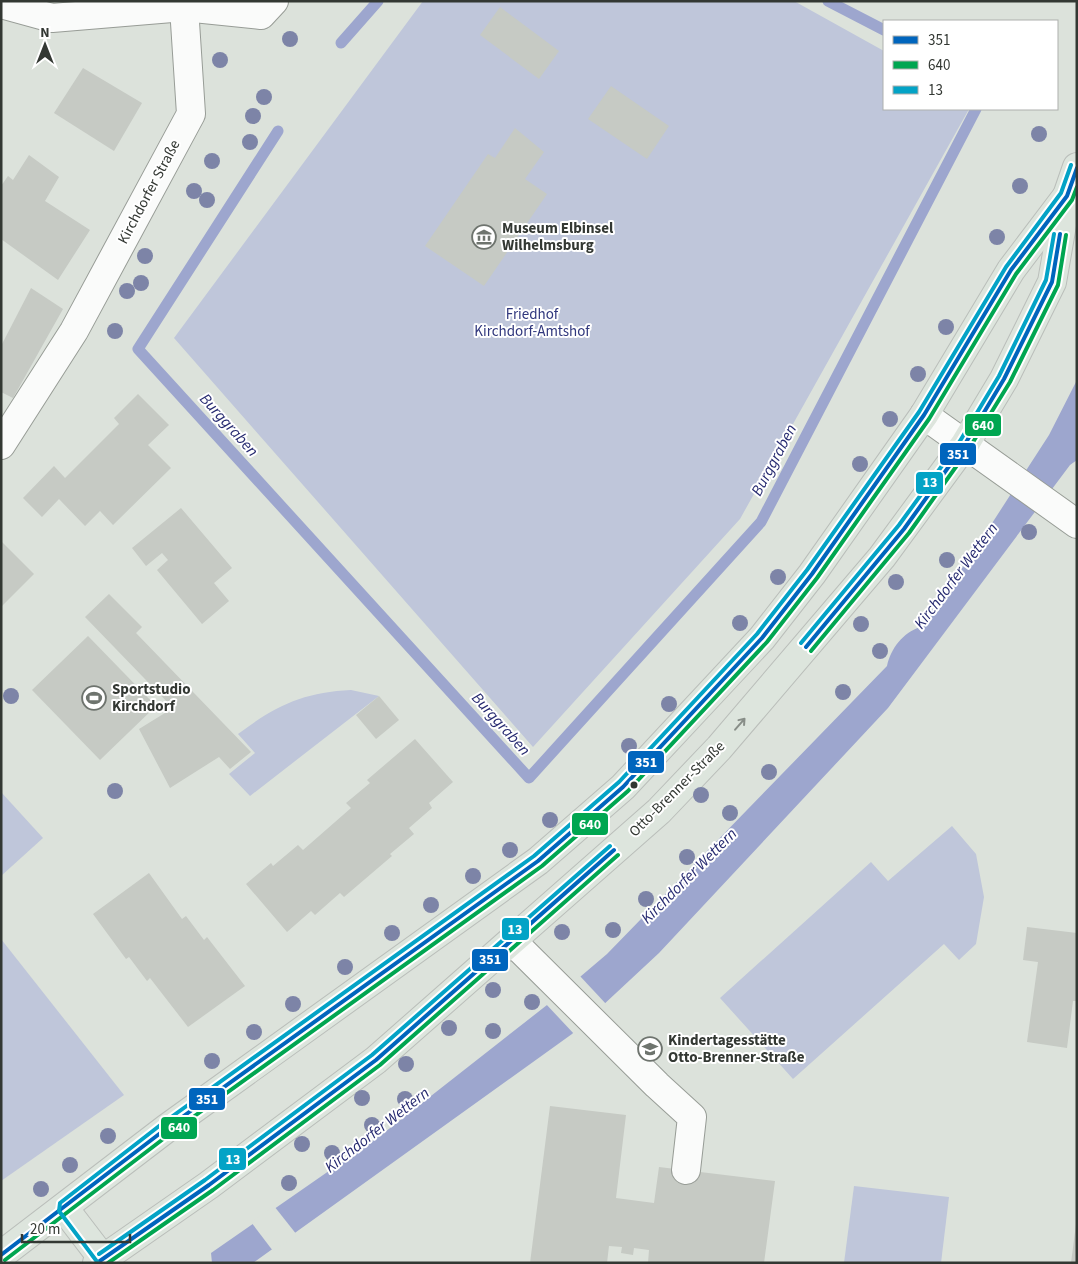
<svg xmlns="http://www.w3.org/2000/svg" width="1078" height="1264" font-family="'Source Sans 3',sans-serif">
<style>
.green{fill:#bfc6da}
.water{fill:#9da6ce}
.pier{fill:#dce2db}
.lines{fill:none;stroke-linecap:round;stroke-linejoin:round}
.stream{stroke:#9da6ce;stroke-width:11}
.building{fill:#c6cac4}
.minor-casing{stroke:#979c96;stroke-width:30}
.major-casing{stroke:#babeba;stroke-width:30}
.minor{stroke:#fafbfa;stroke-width:28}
.major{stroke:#dde5dd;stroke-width:28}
.bus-1-casing{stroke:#fff;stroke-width:8}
.bus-2-casing{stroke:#fff;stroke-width:8}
.bus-3-casing{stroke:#fff;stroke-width:8}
.bus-1{stroke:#0065bd;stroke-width:4}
.bus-2{stroke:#00a651;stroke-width:4}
.bus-3{stroke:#03a3c6;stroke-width:4}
.tree{fill:#7d84a7}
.oneway{stroke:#888e88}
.bus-dot{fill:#333833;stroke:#fff;stroke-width:2}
.labels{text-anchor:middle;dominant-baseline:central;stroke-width:4;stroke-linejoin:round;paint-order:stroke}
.street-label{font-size:15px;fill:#333833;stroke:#fff}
.poi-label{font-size:15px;font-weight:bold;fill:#333833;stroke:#fff;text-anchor:start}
.park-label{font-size:15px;fill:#30377d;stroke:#fff}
.water-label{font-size:16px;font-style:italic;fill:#262a70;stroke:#fff}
.line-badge{stroke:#fff;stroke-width:2}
.badge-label{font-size:14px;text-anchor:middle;font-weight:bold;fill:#fff}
</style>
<rect width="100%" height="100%" fill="#dce2db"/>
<g class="green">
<path d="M423,1H794L884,51V109H969L740,519L533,747L174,338Z"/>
<path d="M351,690L379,696L250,796L229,774L255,753L238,734C275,706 304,692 351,690Z"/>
<path d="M1,792L43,838L1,876Z"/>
<path d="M952,826L976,854L984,897L976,944L959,960L944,944L793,1079L720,998L871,862L888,881Z"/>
<path d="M1,939L124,1095L1,1181Z"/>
<path d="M854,1186L949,1197L941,1263H844Z"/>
</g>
<path class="water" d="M1077,380V460L1070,465L888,708L659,953L572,1034L253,1263H212L211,1253L385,1132L547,1005L607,954L887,666C891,648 903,633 920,627L976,548L1049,435Z"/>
<g class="pier">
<path d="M579,975L607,1005L575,1035L545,1003Z"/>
<path d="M274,1206L297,1235L273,1251L251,1222Z"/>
</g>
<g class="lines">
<g class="stream">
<path d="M828,1L884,30"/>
<path d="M341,43L378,1"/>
<path d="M278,131L138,349L529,778L761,522L976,109"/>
</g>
</g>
<g class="building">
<path d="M500,7L559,51L539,79L480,35Z"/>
<path d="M83,68L142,103L114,151L54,113Z"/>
<path d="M611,86L669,126L647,159L588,119Z"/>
<path d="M515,128L544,152L525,179L547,194L484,286L425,246L488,154L495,158Z"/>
<path d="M29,155L59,177L45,201L90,230L58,280L1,239V186L8,176L13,180Z"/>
<path d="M31,288L63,309L13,398L1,392V346Z"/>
<path d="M138,394L169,425L148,445L171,468L113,525L100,511L85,526L59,499L42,517L23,498L54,466L65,478L119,424L114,418Z"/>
<path d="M181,508L232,568L214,583L229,601L202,624L157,570L168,560L162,553L146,566L132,548Z"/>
<path d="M1,541L34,574L1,607Z"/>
<path d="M109,594L142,627L136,633L251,752L230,769L219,757L170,788L139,729L173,708L85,617Z"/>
<path d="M88,636L156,706L100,760L32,690Z"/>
<path d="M379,696L399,720L376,739L356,715Z"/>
<path d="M415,739L453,782L429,803L432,808L409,828L414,834L390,854L392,856L344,897L340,893L315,915L311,911L287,932L246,884L271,863L273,866L298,845L303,850L351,808L346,803L370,783L367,780Z"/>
<path d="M149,873L182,919L186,916L204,940L207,937L245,986L188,1027L150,978L147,981L129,957L126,959L93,914Z"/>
<path d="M1027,927L1077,933V1001H1073L1067,1048L1027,1042L1038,962L1023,960Z"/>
<path d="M550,1106L626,1115L616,1198L654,1203L659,1167L775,1181L764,1263H648L649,1250L634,1248L633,1255L621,1253L622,1247L609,1246L607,1263H530Z"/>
<path d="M1076,1224L1077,1263H1071Z"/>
</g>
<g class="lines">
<g class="minor-casing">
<g id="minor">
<path d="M1,4L52,18L184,7L261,15L274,1"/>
<path d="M924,415L1077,524"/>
<path d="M1,445L74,331L191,114L184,7"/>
<path d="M512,941L657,1085L692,1117L686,1170"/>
</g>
</g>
<g class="major-casing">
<g id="major">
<path d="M64,1208L103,1259"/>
<path d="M1,1255L167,1128L538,861L623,787L762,638L812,574L924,415L1011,270L1067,196"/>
<path d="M97,1263L209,1185L376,1060L659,811L719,748L882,557L965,444L1004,379L1052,282L1067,196L1077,167"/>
</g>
</g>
<use href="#minor" class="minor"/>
<use href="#major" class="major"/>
<g class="bus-1-casing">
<g id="bus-1">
<path d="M806,647L904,529L965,444L1004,379L1052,282L1060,234"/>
<path d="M1,1255L167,1128L538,861L623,787L762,638L812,574L924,415L1011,270L1067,196L1077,168"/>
<path d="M97,1263L209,1185L376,1060L614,850"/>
</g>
</g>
<g class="bus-2-casing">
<g id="bus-2">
<path d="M811,651L909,533L970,447L1010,382L1058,285L1066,235"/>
<path d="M5,1260L171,1133L542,866L628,791L767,642L817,578L929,419L1016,274L1072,200L1077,187"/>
<path d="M108,1263L213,1190L380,1065L618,855"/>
</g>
</g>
<g class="bus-3-casing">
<g id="bus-3">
<path d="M801,643L899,525L960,441L999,376L1046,280L1054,234"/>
<path d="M99,1254L205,1180L372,1055L610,846"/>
<path d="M98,1263L59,1211L60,1203L163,1123L534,856L619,782L757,634L807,570L919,412L1006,267L1061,193L1071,165"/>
</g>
</g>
<use href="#bus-1" class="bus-1"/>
<use href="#bus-2" class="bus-2"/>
<use href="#bus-3" class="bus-3"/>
</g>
<g class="tree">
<circle cx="290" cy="39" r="8"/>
<circle cx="220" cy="60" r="8"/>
<circle cx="264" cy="97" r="8"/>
<circle cx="253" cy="116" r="8"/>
<circle cx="1039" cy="134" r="8"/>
<circle cx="250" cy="142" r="8"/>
<circle cx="212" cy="161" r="8"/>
<circle cx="1020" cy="186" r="8"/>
<circle cx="194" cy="191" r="8"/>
<circle cx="207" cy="200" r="8"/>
<circle cx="997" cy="237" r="8"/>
<circle cx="145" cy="256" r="8"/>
<circle cx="141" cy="283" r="8"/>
<circle cx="127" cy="291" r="8"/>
<circle cx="946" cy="327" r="8"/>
<circle cx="115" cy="331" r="8"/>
<circle cx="918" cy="374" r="8"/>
<circle cx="890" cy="419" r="8"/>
<circle cx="860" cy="464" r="8"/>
<circle cx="1029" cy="532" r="8"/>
<circle cx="947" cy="560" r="8"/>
<circle cx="778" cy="577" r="8"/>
<circle cx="896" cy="582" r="8"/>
<circle cx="740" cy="623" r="8"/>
<circle cx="861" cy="624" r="8"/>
<circle cx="880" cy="651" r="8"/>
<circle cx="843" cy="692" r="8"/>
<circle cx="11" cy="696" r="8"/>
<circle cx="669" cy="704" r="8"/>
<circle cx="629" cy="746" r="8"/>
<circle cx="769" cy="772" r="8"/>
<circle cx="115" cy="791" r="8"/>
<circle cx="701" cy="795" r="8"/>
<circle cx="730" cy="813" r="8"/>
<circle cx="550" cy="820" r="8"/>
<circle cx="510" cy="850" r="8"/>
<circle cx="687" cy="857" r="8"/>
<circle cx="473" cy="876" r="8"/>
<circle cx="646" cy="899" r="8"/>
<circle cx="431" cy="905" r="8"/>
<circle cx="613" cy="930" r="8"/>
<circle cx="562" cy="932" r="8"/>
<circle cx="392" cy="933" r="8"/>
<circle cx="345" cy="967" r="8"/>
<circle cx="493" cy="990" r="8"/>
<circle cx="532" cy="1002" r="8"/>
<circle cx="293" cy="1004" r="8"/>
<circle cx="449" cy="1028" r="8"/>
<circle cx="493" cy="1031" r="8"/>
<circle cx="254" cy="1032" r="8"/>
<circle cx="212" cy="1061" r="8"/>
<circle cx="406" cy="1064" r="8"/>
<circle cx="362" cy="1098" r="8"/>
<circle cx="405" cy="1099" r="8"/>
<circle cx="372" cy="1125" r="8"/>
<circle cx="108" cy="1136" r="8"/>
<circle cx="302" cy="1144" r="8"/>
<circle cx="332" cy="1153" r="8"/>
<circle cx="70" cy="1165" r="8"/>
<circle cx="289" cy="1183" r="8"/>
<circle cx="41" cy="1189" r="8"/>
</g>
<defs><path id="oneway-shaft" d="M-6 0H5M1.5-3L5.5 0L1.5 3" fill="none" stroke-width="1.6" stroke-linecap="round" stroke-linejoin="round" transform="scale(1.25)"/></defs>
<use class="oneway" href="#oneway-shaft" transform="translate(740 724) rotate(-49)"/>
<defs>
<g id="museum-ring" transform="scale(1.25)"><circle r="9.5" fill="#fff" stroke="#6e746e" stroke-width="1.5"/><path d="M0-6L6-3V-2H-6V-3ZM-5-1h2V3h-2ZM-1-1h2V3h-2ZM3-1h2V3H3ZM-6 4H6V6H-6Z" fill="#6e746e"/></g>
<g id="stadium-ring" transform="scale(1.25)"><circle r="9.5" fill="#fff" stroke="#6e746e" stroke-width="1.5"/><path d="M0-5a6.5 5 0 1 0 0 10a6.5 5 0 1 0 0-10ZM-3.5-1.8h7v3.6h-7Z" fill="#6e746e"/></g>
<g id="school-ring" transform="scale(1.25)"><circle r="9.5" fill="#fff" stroke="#6e746e" stroke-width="1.5"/><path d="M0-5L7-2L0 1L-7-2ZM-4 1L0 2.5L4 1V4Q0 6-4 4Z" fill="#6e746e"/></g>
</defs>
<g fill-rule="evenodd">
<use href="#museum-ring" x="484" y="237"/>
<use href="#stadium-ring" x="94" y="698"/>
<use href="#school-ring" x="650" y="1049"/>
</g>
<circle class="bus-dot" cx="634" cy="785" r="4.5"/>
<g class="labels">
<g class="street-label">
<text transform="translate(149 192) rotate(-62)">Kirchdorfer Straße</text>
<text transform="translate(677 789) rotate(-45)">Otto-Brenner-Straße</text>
</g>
<g class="poi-label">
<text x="502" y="228">Museum Elbinsel<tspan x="502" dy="17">Wilhelmsburg</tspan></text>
<text x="112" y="689">Sportstudio<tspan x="112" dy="17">Kirchdorf</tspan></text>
<text x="668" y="1040">Kindertagesstätte<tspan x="668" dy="17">Otto-Brenner-Straße</tspan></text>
</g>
<g class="park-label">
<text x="532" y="314">Friedhof<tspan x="532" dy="17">Kirchdorf-Amtshof</tspan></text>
</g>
<g class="water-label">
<text transform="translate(229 425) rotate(48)">Burggraben</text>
<text transform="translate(774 460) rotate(-62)">Burggraben</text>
<text transform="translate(956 576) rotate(-53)">Kirchdorfer Wettern</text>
<text transform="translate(501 724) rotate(48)">Burggraben</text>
<text transform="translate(689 876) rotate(-45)">Kirchdorfer Wettern</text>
<text transform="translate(377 1130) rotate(-38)">Kirchdorfer Wettern</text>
</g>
</g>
<g class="line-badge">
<rect x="964" y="413" width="38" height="24" rx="5" fill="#00a651"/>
<rect x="939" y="442" width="38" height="24" rx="5" fill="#0065bd"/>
<rect x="915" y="471" width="29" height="24" rx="5" fill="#03a3c6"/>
<rect x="627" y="750" width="38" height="24" rx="5" fill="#0065bd"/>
<rect x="571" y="812" width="38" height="24" rx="5" fill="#00a651"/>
<rect x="501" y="917" width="29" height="24" rx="5" fill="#03a3c6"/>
<rect x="471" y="948" width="38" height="24" rx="5" fill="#0065bd"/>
<rect x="188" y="1087" width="38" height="24" rx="5" fill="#0065bd"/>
<rect x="160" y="1116" width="38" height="24" rx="5" fill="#00a651"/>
<rect x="218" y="1147" width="29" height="24" rx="5" fill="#03a3c6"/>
</g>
<g class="badge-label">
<text x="983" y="430">640</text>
<text x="958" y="459">351</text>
<text x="930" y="487">13</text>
<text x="646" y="767">351</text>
<text x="590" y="829">640</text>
<text x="515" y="934">13</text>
<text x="490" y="964">351</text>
<text x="207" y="1104">351</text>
<text x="179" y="1132">640</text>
<text x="233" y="1164">13</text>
</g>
<rect width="1078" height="1264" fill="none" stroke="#333833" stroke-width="5"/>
<rect x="883" y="20" width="175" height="90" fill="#ffffff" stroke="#adafad"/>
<rect x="893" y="36" width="25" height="8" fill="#0065bd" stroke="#adafad"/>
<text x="928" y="45" font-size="15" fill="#333833">351</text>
<rect x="893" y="61" width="25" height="8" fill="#00a651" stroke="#adafad"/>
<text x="928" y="70" font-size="15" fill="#333833">640</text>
<rect x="893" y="86" width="25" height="8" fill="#03a3c6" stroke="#adafad"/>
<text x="928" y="95" font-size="15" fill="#333833">13</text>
<g transform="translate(45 45)" stroke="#ffffff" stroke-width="4" paint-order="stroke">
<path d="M0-4L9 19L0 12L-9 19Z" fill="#333833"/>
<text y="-8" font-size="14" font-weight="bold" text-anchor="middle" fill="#333833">N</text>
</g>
<path d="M22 1234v8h108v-8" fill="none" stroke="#333833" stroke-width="2.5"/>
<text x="30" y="1234" font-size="15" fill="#333833" stroke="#ffffff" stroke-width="4" paint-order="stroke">20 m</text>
</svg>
